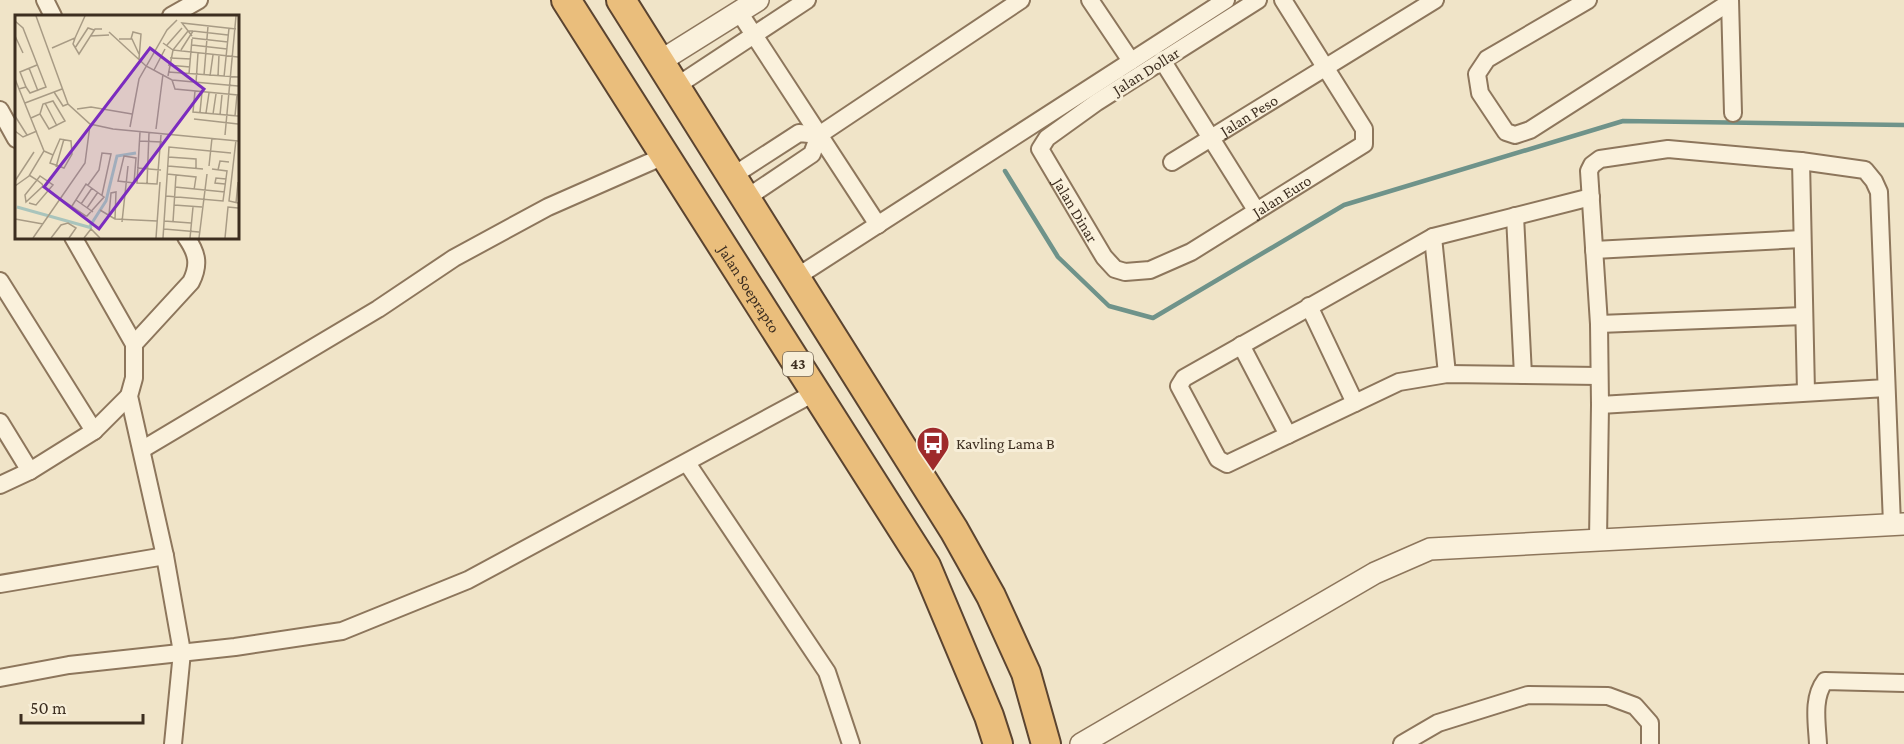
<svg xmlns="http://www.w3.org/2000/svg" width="1904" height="744" font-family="'Crimson Pro',serif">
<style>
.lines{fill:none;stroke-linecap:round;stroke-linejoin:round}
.stream{stroke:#6f938a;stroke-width:4.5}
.minor-casing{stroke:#8d765c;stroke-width:20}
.tertiary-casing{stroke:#8d765c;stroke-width:24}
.trunk-casing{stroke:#5b4430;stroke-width:32}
.minor{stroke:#faf1dc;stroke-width:16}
.tertiary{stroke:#faf1dc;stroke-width:21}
.trunk{stroke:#eabe7c;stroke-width:28}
.labels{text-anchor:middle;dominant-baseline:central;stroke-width:6;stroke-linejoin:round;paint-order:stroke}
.shield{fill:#f7eed8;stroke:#756857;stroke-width:1.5}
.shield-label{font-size:15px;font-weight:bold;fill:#3d2e20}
.street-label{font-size:16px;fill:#3d2e20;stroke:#f7eed8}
.poi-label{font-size:16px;fill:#3d2e20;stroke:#f7eed8;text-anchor:start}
.inset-river{fill:none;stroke:#a9c4bc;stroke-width:3}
.inset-road{fill:none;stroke:#a89b85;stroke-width:1.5}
.view{fill:#7b2cbf;fill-opacity:0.15;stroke:#7b2cbf;stroke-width:3}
.inset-edge{fill:none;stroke:#3d2e20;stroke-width:3}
</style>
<rect width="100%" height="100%" fill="#f0e4c8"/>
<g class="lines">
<path class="stream" d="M1005,171L1058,257L1109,306L1153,318L1344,205L1623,121L1904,125"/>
<g class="minor-casing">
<g id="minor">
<path d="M45,0L53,16"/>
<path d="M1090,0L1131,61"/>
<path id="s1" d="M1258,0L1097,102L1047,138L1040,149L1104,257L1115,269L1125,272L1150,270L1191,252L1364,144V129L1283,0"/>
<path d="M1588,0L1487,59L1477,74L1480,93L1506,132L1515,135L1530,130L1730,2"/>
<path d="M1730,0L1733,113"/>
<path d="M739,12L878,225"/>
<path d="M171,16L199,0"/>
<path d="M1162,60L1256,210"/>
<path d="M675,87L807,0"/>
<path d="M0,110L16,139"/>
<path d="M1801,161L1806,392"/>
<path id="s2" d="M1172,162L1435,0"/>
<path d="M731,177L799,133L819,135"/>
<path d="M1591,197L1433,237L1184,378L1179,386L1218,459L1227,464L1399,382L1447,374L1599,376"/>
<path d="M745,199L812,154L819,135L1021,0"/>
<path d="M1515,216L1523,375"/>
<path d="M73,237L134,344V378L129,396L165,556L182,652L173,744"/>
<path d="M1433,237L1447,374"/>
<path d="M1594,250L1802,239"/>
<path d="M795,278L1226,0"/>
<path d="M0,281L94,431"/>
<path d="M1309,306L1355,403"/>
<path d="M1599,324L1804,316"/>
<path d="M134,344L191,282C200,264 197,253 186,237"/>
<path d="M1241,345L1288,435"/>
<path d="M1886,388L1600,405L1599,324L1589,171L1592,165L1600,159L1668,149L1801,161L1865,170L1874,181L1879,192L1892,524"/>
<path d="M0,422L30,471"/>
<path d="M143,449L378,309L454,258L548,207L664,156"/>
<path d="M687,463L827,672L851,744"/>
<path d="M0,485L30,471L94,431L129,396"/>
<path d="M1598,540L1600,405"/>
<path d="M0,584L165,556"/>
<path d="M0,678L69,665L235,647L342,631L468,580L816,392"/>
<path d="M1402,744L1438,723L1528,695L1608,696L1635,706L1650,723V744"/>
<path d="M1818,744C1817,723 1812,698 1825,681L1904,683"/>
</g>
</g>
<g class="tertiary-casing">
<g id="tertiary">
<path d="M659,62L758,0"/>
<path d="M1081,744L1375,573L1430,549L1904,524"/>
</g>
</g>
<g class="trunk-casing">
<g id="trunk">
<path id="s3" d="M566,0L926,566L989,716L998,744"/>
<path d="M621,0L954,530L991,596L1026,673L1046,744"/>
</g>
</g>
<use href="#minor" class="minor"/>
<use href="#tertiary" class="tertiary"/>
<use href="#trunk" class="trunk"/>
</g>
<defs>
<g id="bus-pin" transform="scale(1.725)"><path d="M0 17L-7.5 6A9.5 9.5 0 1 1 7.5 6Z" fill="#9e2a2b" stroke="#f7eed8"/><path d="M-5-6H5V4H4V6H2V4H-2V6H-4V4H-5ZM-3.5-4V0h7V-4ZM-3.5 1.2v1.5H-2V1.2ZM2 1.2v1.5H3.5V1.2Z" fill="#fff"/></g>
</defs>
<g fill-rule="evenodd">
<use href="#bus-pin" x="933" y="443"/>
</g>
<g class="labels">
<rect class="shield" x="783" y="352" width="30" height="24" rx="4.5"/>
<g class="shield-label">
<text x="798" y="364">43</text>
</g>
<g class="street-label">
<text transform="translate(1146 71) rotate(-32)">Jalan Dollar</text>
<text stroke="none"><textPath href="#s2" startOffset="90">Jalan Peso</textPath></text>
<text stroke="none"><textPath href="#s1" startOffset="594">Jalan Euro</textPath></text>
<text stroke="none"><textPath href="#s1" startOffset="336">Jalan Dinar</textPath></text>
<text stroke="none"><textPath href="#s3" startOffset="342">Jalan Soeprapto</textPath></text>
</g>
<g class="poi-label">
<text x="956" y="443">Kavling Lama B</text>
</g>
</g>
<g transform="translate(15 15)">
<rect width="224" height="224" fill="#f0e4c8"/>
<path class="inset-river" d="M2,192L77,213M75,211L91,186L102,141L121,138"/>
<path class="inset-road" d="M21,1L53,89L75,109L98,114L223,126M0,6L8,13L31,72L15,78L11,72M94,17L131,51L157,65L223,71M0,21L8,38M75,21L94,20M177,21L167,8L221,14M60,23L58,29L64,39L80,14H87M177,23L213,27M104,24H117L124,39M116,24L118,17L126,19L124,44M148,28L158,35L173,16H178M152,30L167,13M177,30L212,34M37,33L60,23L70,1M60,33L73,13L79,15M166,35L178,16L213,20M155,43L176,44M153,50L175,52M14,53L23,76M139,55L150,34M153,57L223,62M174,59L177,24M189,60L193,11M153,61L158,35L223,42M195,61L198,40M203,61L204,40M209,62L214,13M0,64L29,136L14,161L0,171M157,65L160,74L223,80M181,68L183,38M4,74L11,72L5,57L22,50M180,76L178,97L223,101M39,77L48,91L53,89M10,88L47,74M30,88L42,111M62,94L76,92L117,99M185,97L187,77M191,98L194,78M198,99L201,79M205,100L207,80M0,101L12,120M220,101L222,80M16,103L25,99L28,89L38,86L50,106L34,114L25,99M179,104L223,109M115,112L124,64L152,15L162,5M141,114L148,59M0,116L8,122L22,116M125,117L122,168L142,169L146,120M210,120L221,1M221,125L214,186L223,188M124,126L147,127M29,136L38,140L45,124L56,126L57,139L49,153L35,148L38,140M109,141L121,143L119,168L103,166ZM153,142L181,144V153M153,151L188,154M194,151L197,123M41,152L49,124M122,153L146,155M203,155L205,146L214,147M152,159L181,162L179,175M0,166L19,137M132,169L134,118M210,169L200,168L201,163L211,164M73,170L84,155L87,138L96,139L87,180M160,172L210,177M151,181L208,186L212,156L197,154M46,184L71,201H72L89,182L71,169L57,191M61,185L78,197M14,188L21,190L38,170L25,161L22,165L10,180L11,187L28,171L27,169L22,165L14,160M221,188L223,167M66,189L77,173M159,190L187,192M72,193L83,177M85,195L100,204L142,206M94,200L96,178L101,177L100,204M0,204L28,209M149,206L176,208M107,207L113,151M158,207L161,160M149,214L184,217M18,223L70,148L75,110M36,223L46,210L53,208L61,213L54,223M69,223L76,214L85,223M141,223L145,167M148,223L154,132L216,138M175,223L178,192M184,223L192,159M210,223L213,192L223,193"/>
<path class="view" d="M135,33L189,74L84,214L29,172Z"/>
<rect width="224" height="224" class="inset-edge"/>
</g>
<path d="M21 714v9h122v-9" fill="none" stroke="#3d2e20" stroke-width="3"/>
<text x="30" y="714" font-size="18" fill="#3d2e20" stroke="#f7eed8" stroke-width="4.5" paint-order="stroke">50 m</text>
</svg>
